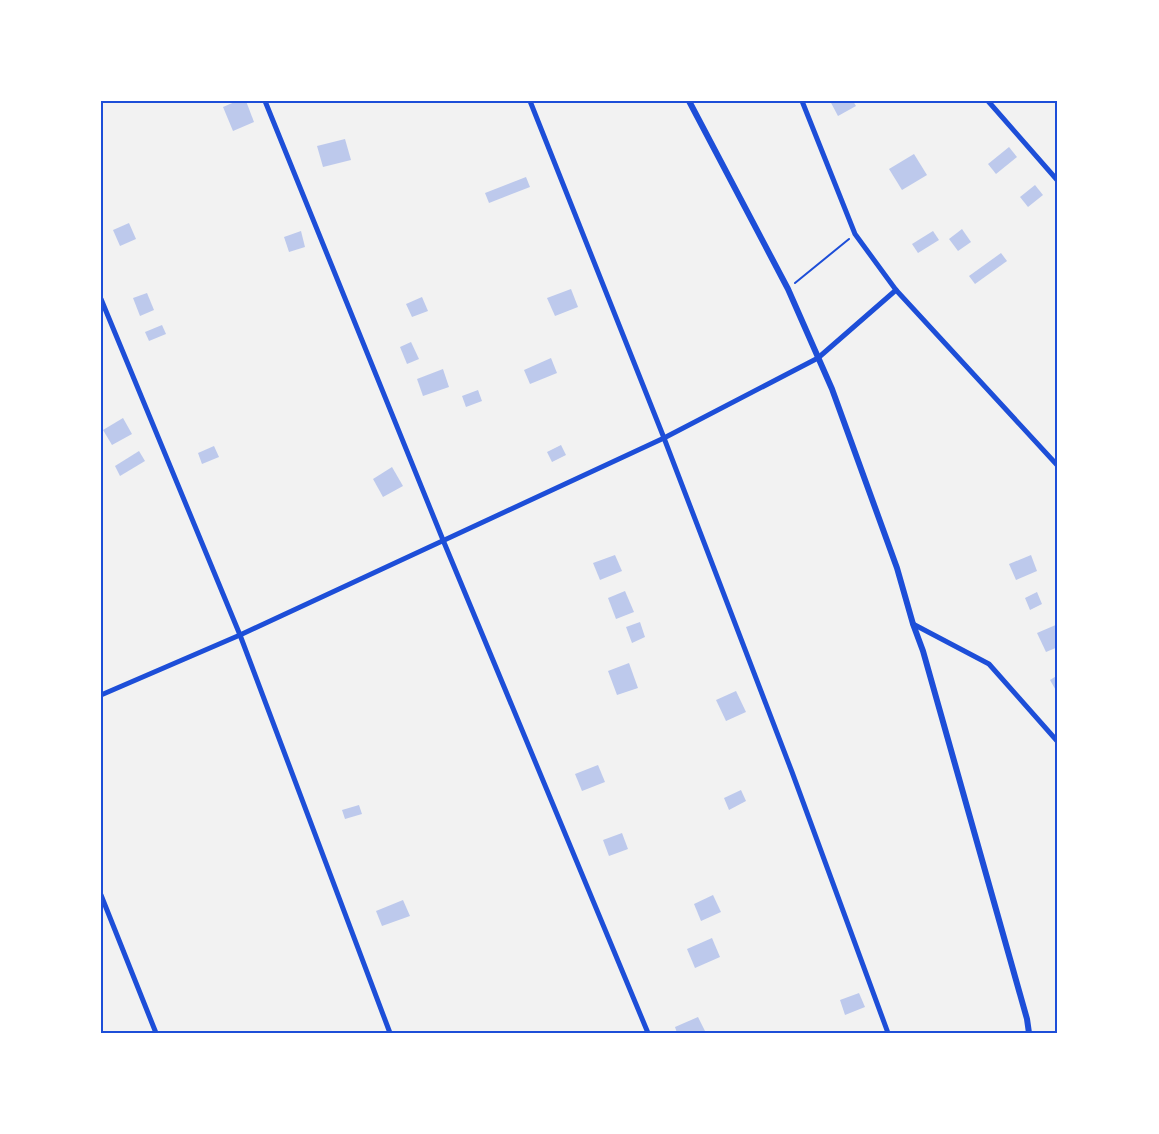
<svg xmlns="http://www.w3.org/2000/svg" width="1159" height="1134" font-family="Manrope,sans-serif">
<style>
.building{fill:#bdc9ec}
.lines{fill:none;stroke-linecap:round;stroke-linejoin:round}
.path{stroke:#1d4ed8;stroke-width:2}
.minor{stroke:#1d4ed8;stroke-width:5}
.tertiary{stroke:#1d4ed8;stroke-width:6}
.neatline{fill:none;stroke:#1d4ed8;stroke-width:2}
</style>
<rect width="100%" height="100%" fill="#f2f2f2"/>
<g class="building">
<path d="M237,101H246L254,122L233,131L223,107Z"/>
<path d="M830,101H853L856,106L838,116Z"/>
<path d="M345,139L351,160L323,167L317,146Z"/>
<path d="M1009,147L1017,157L996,174L988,164Z"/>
<path d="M914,154L927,175L902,190L889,169Z"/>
<path d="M526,177L530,187L489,203L485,193Z"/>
<path d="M1035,185L1043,195L1028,207L1020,197Z"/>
<path d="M129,223L136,239L120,246L113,230Z"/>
<path d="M962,229L971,242L958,251L949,239Z"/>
<path d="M301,231L305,247L289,252L284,237Z"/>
<path d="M933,231L939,240L918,253L912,244Z"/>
<path d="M1001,253L1007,261L975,284L969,276Z"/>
<path d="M571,289L578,307L555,316L547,298Z"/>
<path d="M147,293L154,310L140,316L133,298Z"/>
<path d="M422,297L428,311L412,317L406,304Z"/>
<path d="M162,325L166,334L149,341L145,332Z"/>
<path d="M411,342L419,359L407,364L400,347Z"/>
<path d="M551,358L557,373L530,384L524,370Z"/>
<path d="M443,369L449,387L423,396L417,379Z"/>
<path d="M478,390L482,401L466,407L462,396Z"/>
<path d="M123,418L132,434L112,445L103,430Z"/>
<path d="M561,445L566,455L552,462L547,452Z"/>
<path d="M214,446L219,457L202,464L198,453Z"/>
<path d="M139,451L145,461L120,476L115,466Z"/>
<path d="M392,467L403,486L383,497L373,479Z"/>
<path d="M615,555L622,571L600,580L593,563Z"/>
<path d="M1031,555L1037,571L1016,580L1009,564Z"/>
<path d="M625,591L634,612L616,619L608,598Z"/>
<path d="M1037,592L1042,604L1030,610L1025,598Z"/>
<path d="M640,622L645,637L632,643L626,627Z"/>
<path d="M1058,624V647L1046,652L1037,633Z"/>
<path d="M629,663L638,688L617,695L608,671Z"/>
<path d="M1058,675V694L1050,680Z"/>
<path d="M736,691L746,712L726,721L716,700Z"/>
<path d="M598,765L605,782L582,791L575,774Z"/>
<path d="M741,790L746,801L729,810L724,798Z"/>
<path d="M359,805L362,814L345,819L342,810Z"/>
<path d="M622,833L628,849L609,856L603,840Z"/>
<path d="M713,895L721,912L701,921L694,904Z"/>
<path d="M403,900L410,916L382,926L376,911Z"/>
<path d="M712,938L720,957L695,968L687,949Z"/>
<path d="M859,993L865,1007L845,1015L840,1000Z"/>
<path d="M698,1017L705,1031L701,1033H677L675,1027Z"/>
</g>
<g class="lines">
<path class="path" d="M795,283L849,239"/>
<g class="minor">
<path d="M265,101L443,540L648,1033"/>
<path d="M530,101L664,438L792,772L888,1033"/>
<path d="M802,101L855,234L896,290L1058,466"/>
<path d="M988,101L1058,181"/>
<path d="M101,299L240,635L390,1033"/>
<path d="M913,624L989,664L1058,742"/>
<path d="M101,695L240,635L664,438L818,358L896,290"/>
<path d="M101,895L156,1033"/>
</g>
<path class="tertiary" d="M689,101L788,289L832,389L897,568L913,624L923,651L1027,1019L1029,1033"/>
</g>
<rect width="1159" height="1134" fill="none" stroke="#ffffff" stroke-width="205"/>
<rect x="102" y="102" width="954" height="930" class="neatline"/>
</svg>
